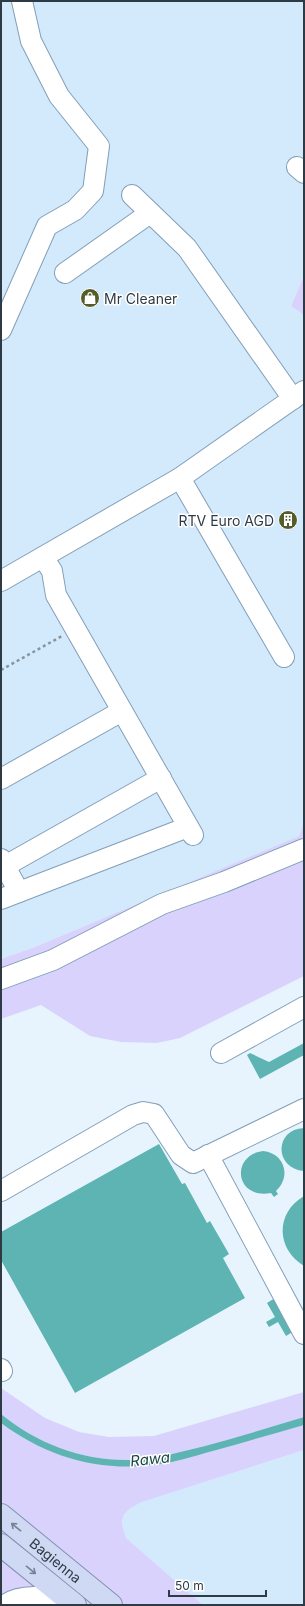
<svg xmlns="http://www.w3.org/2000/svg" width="305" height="1606" font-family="Inter,sans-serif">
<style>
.built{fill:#d3e9fc}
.green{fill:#d9d2fc}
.water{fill:#5eb4b2}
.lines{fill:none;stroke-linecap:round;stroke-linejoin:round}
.minor-casing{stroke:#829fb8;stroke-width:22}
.major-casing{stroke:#8291b2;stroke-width:24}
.path{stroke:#88959f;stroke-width:2.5;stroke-dasharray:3 3;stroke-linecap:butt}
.minor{stroke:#fff;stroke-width:20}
.major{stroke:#cfd9f4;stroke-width:22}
.oneway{stroke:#768294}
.labels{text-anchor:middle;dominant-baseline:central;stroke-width:3;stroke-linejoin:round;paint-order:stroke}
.poi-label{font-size:14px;fill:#2e3b45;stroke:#fff;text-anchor:start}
.street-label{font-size:14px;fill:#2e3b45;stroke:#fff}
.water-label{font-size:15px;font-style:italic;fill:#1d4644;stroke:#fff}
</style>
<rect width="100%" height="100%" fill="#e7f4fe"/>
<g class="built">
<path d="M1,1H304V276L291,306L304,315V823L299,836L35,947L1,959Z"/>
<path d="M304,1450V1605H203L126,1538L123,1529V1517L127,1509L142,1502Z"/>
</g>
<g class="green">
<path d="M304,276V315L291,306Z"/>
<path d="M304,823V976L180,1038L157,1043L121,1042L90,1036L41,1005L1,1019V959L35,947L299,836Z"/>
<path d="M1,1388L45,1418L79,1432L109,1437L154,1436L304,1392V1417C271,1427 238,1437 205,1446C180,1452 156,1459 130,1460C84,1461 37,1444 1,1414Z"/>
<path d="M1,1423C53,1462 110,1473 173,1461L304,1425V1450L142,1502C123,1511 118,1516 126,1538L203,1605H124L1,1505Z"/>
<path d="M1,1526L99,1605H87L1,1535Z"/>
<path d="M1,1554L39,1586L1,1600Z"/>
</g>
<g class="water">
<path d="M304,1043V1055L260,1079L247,1055L250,1053L269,1062Z"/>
<path d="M304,1128V1171C274,1169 274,1129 304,1128Z"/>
<path d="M159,1144L182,1184L185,1183L207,1223L210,1221L229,1254L223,1258L245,1298L75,1393L1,1260V1232Z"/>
<path d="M263,1151C284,1153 292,1176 276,1191L278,1194L274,1197L271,1193C235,1200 230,1155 263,1151Z"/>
<path d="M304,1196V1266C276,1249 275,1213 304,1196Z"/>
<path d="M275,1298L294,1331L286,1336L278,1322L269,1327L266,1322L275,1317L267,1303Z"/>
<path d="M1,1414C37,1444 84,1461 130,1460C156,1459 180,1452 205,1446C238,1437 271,1427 304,1417V1425C276,1433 248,1441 220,1449C200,1454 181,1461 161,1464C102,1473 48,1458 1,1423Z"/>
</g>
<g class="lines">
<g class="minor-casing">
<g id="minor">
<path d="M297,167L304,173"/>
<path d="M132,195L187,248L293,399"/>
<path d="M65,273L150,213"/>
<path d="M1,330L47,226L75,210L93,191L99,146L59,96L31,41L22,1"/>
<path d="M180,478L284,657"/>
<path d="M43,557L52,571L56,595L193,835"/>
<path d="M1,581L180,478L304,391"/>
<path d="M1,779L122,711"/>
<path d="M1,859L19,892L1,899"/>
<path d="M5,866L161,778"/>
<path d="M19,892L188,827"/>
<path d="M1,979L53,960L162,904L224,882L304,849"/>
<path d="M221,1053L304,1007"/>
<path d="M208,1155L304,1334"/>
<path d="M1,1191L133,1115L143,1112L154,1114L181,1155L193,1163L304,1109"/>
<path d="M1,1369L2,1371"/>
<path d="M5,1605C22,1592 51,1598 71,1601"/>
</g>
</g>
<g class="major-casing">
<g id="major">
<path id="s1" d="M1,1515L111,1605"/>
<path d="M1,1545L75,1605"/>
</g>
</g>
<path class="path" d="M1,670L62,636"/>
<use href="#minor" class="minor"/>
<use href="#major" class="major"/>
</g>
<defs><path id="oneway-shaft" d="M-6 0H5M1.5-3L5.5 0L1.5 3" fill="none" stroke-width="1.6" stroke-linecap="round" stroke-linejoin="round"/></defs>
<g class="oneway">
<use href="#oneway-shaft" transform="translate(16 1527) rotate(-141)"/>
<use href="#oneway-shaft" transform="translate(31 1570) rotate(39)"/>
</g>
<defs>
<g id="shop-disc" transform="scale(1)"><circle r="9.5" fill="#545c2b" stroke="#fff"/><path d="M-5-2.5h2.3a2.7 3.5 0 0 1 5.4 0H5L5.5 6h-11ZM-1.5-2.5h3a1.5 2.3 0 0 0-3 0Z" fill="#fff"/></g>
<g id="building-disc" transform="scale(1)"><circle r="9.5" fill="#545c2b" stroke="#fff"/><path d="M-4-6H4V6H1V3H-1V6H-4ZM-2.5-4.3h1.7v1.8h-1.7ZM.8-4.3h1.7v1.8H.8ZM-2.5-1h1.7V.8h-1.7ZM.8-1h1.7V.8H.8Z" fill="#fff"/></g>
</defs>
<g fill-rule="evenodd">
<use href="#shop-disc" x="90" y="298"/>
<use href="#building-disc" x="288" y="520"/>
</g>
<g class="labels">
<g class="poi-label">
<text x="104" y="298">Mr Cleaner</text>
<text x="274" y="520" text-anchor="end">RTV Euro AGD</text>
</g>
<g class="street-label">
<text stroke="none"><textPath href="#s1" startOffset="71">Bagienna</textPath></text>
</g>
<g class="water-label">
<text transform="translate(150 1459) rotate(-6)">Rawa</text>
</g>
</g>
<rect width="305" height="1606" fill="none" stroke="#2e3b45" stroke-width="4"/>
<path d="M169 1590v6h97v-6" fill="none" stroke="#2e3b45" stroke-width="2"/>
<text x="175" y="1590" font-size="12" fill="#2e3b45" stroke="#ffffff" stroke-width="3" paint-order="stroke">50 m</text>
</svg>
